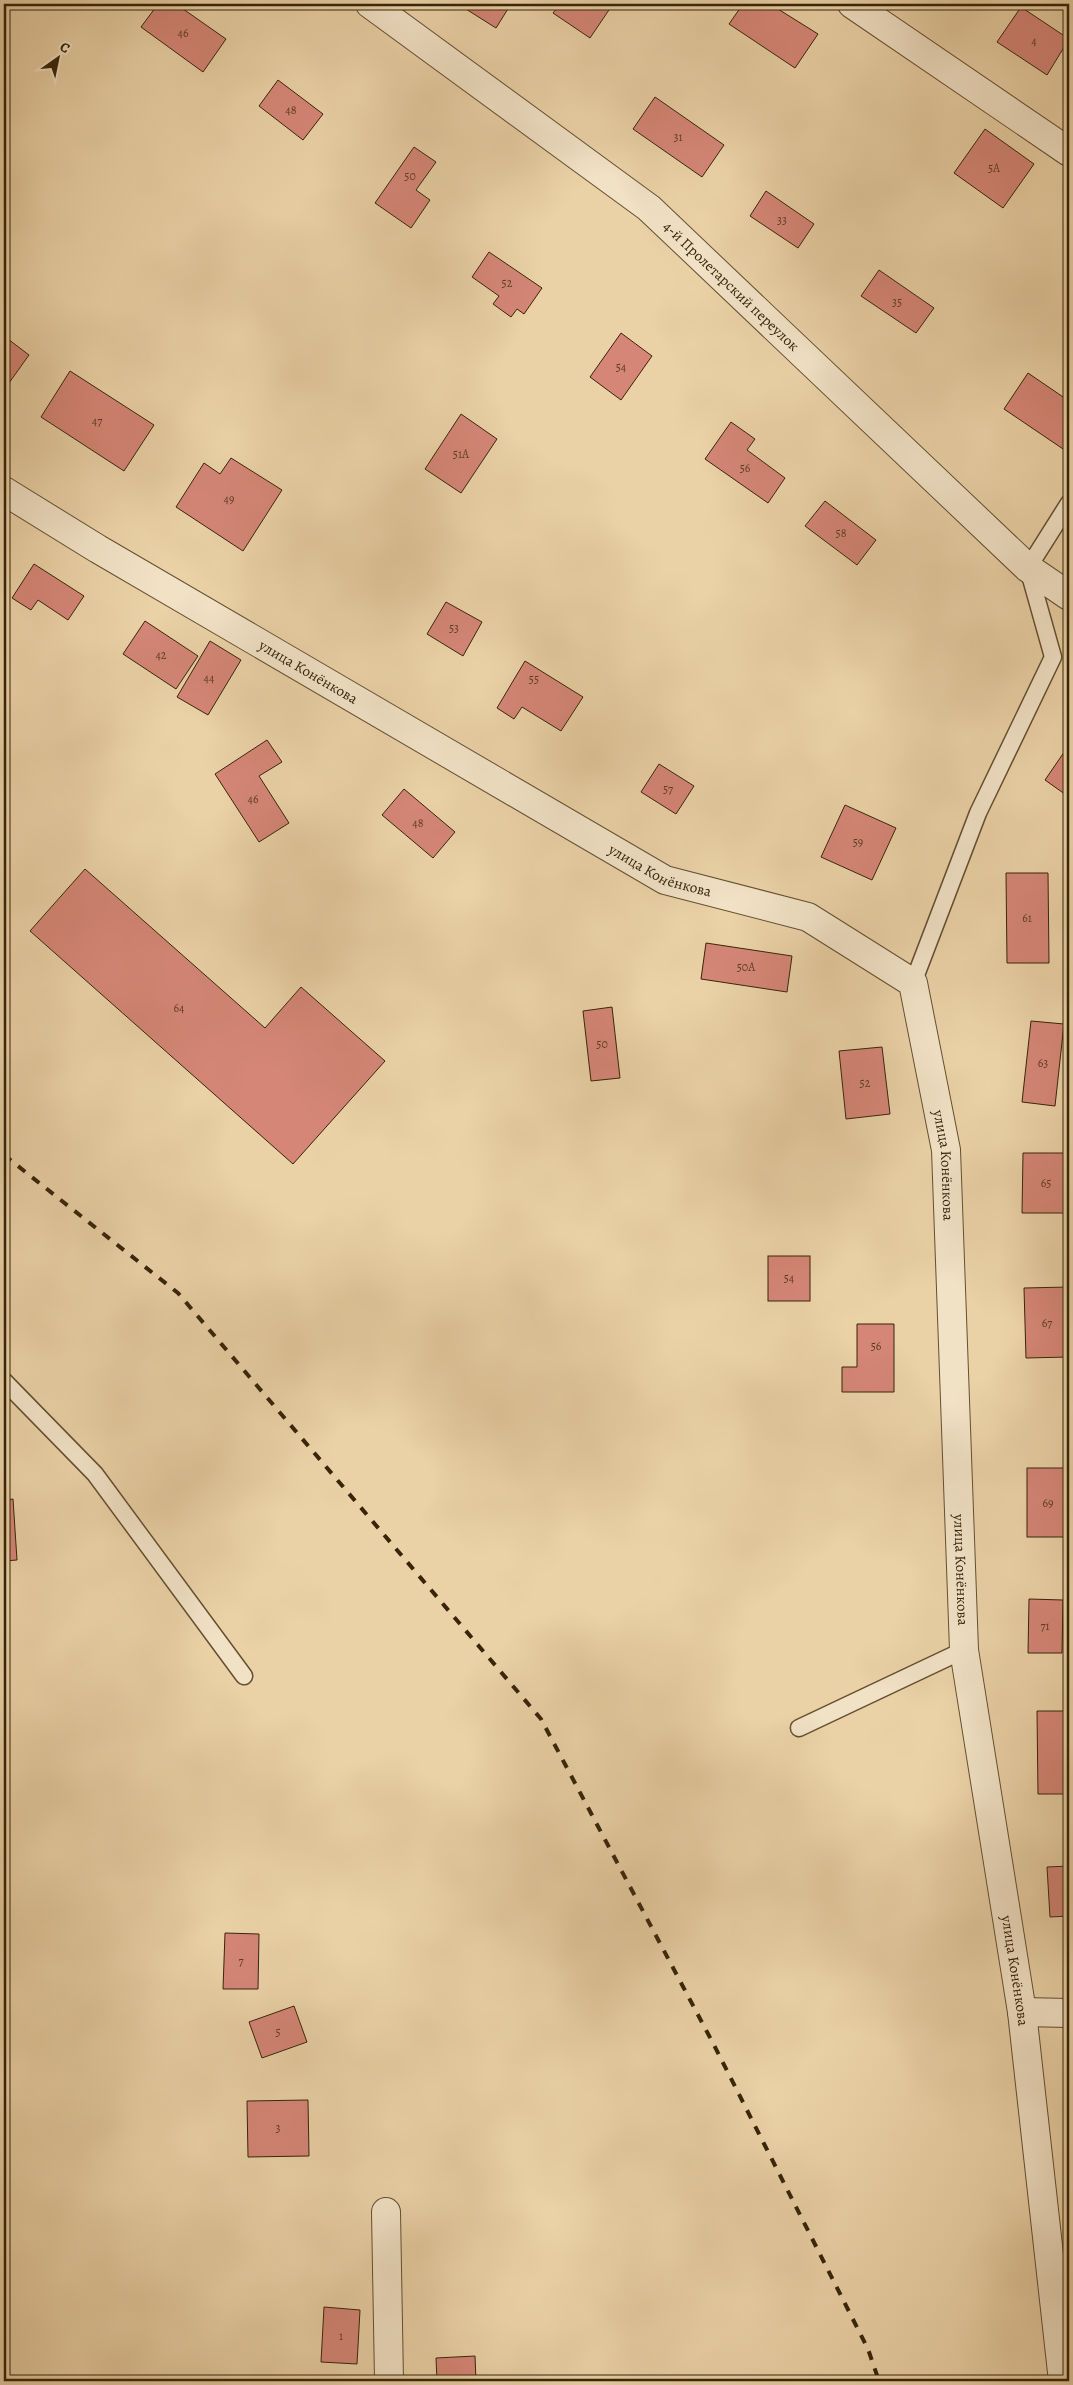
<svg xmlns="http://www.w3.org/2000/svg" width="1073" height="2385" font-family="Alegreya,serif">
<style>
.building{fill:#d58677;stroke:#37240a}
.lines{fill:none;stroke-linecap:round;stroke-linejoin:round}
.lane-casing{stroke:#644f31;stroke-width:19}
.street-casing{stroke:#644f31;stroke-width:30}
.lane{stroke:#f1e1c5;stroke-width:16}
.street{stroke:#f1e1c5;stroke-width:28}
.rail{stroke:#37240a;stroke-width:4;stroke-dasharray:9 9;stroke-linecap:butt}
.labels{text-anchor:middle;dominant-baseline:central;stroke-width:4;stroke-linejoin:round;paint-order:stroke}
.number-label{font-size:12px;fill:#5e3c25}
.street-label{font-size:15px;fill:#37240a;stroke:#f1e1c5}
</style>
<rect width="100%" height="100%" fill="#ead1a6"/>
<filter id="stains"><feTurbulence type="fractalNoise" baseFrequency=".004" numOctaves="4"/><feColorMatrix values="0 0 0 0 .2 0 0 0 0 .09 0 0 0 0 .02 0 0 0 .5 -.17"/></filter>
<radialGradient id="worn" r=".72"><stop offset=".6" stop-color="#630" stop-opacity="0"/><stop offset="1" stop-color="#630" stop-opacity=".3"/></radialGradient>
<g class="building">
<path d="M158,4H176L226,39L203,72L141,27Z"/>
<path d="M458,4H511L496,28Z"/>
<path d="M560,4H613L590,38L553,13Z"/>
<path d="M743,4H770L818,34L795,68L729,24Z"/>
<path d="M1021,7L1069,39L1047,75L997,42Z"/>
<path d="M278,80L323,114L303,140L259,106Z"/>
<path d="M655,97L724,145L702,177L633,129Z"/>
<path d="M985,129L1034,164L1003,208L954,173Z"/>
<path d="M414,147L436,162L416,190L430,200L411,228L375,203Z"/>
<path d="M766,191L814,224L798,248L750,216Z"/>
<path d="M489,252L542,288L524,314L517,309L511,317L493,304L499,296L472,277Z"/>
<path d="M879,270L934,308L916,333L861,296Z"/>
<path d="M621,333L652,356L621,400L590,377Z"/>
<path d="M4,336L29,355L4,390Z"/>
<path d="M70,371L154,425L124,471L41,417Z"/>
<path d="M1028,373L1069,401V453L1004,409Z"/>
<path d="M461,414L497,439L461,493L425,469Z"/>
<path d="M731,422L755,439L747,450L785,478L768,503L705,459Z"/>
<path d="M231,458L282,490L243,551L176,507L204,463L220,474Z"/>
<path d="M825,501L876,540L857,565L805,526Z"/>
<path d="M34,564L84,596L68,620L38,600L31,610L12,598Z"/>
<path d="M446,602L482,622L463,656L427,634Z"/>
<path d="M145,621L198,656L176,689L123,654Z"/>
<path d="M210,641L241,660L208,715L177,697Z"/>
<path d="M525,661L583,697L561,731L522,707L514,719L497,708Z"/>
<path d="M267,740L282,762L259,776L289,823L259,842L215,774Z"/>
<path d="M1069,745V797L1045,780Z"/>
<path d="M659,764L694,786L676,814L641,792Z"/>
<path d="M404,789L455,832L433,858L382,815Z"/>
<path d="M845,805L896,828L872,880L821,857Z"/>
<path d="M85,869L265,1028L301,987L385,1061L293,1164L30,931Z"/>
<path d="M1006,873H1048L1049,963H1007Z"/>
<path d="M706,943L792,956L787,992L701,979Z"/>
<path d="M612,1007L620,1078L591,1081L583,1011Z"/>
<path d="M1031,1021L1064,1024L1055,1106L1022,1102Z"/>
<path d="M882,1047L890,1114L846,1119L839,1051Z"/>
<path d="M1023,1153H1069V1213H1022Z"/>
<rect x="768" y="1256" width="42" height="45"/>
<path d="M1069,1287V1357L1026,1358L1024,1288Z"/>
<path d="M857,1324H894V1392H842V1367H857Z"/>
<rect x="1027" y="1468" width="42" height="69"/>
<path d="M13,1499L17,1560L4,1561V1500Z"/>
<path d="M1029,1599L1063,1600L1062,1653H1028Z"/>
<path d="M1037,1711H1066L1067,1794H1038Z"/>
<path d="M1069,1866V1916L1050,1917L1047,1867Z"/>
<path d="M225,1933L259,1934L258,1989H223Z"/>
<path d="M294,2006L307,2042L262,2058L249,2022Z"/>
<path d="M308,2100L309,2156L248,2157L247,2101Z"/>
<path d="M324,2307L360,2310L357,2364L321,2362Z"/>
<path d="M475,2356L476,2381H437L436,2358Z"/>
</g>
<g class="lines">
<g class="lane-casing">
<g id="lane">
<path d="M913,983L978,813L1053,657L1028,568L1069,503"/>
<path d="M4,1381L95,1474L244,1676"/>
<path d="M799,1728L964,1650"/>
</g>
</g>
<g class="street-casing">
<g id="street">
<path id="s1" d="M370,4L649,208L1028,568L1069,596"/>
<path d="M852,4L1069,152"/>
<path id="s2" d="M4,491L98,549L665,880L808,917L913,983L946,1150L964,1650L1022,2012L1063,2381"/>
<path d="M1022,2012L1069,2013"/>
<path d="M386,2212L389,2381"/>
</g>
</g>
<use href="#lane" class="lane"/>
<use href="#street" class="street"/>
<path class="rail" d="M4,1155L178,1293L541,1719L714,2045L868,2349L879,2381"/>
</g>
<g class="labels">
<g class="number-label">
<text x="183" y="33">46</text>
<text x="1034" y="41">4</text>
<text x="291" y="110">48</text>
<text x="678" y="137">31</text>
<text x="994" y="168">5А</text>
<text x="410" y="176">50</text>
<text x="782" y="220">33</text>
<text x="507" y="283">52</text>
<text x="897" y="302">35</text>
<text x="621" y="367">54</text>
<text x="97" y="421">47</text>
<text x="461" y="454">51А</text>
<text x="745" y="468">56</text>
<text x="229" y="499">49</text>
<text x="841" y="533">58</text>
<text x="454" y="628">53</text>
<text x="161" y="655">42</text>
<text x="209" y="678">44</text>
<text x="534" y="679">55</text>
<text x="668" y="789">57</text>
<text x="253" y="799">46</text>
<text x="418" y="823">48</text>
<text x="858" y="842">59</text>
<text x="1027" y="918">61</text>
<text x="746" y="967">50А</text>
<text x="179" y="1008">64</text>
<text x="602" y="1044">50</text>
<text x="1043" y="1063">63</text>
<text x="865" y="1083">52</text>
<text x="1046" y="1183">65</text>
<text x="789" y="1278">54</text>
<text x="1047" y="1323">67</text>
<text x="876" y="1346">56</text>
<text x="1048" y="1503">69</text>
<text x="1045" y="1626">71</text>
<text x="241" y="1961">7</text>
<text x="278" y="2032">5</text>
<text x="278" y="2128">3</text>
<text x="341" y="2336">1</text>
</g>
<g class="street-label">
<text stroke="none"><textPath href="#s1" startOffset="459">4-й Пролетарский переулок</textPath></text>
<text stroke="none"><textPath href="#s2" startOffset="354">улица Конёнкова</textPath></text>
<text stroke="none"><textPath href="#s2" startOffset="759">улица Конёнкова</textPath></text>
<text stroke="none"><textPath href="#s2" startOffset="1224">улица Конёнкова</textPath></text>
<text stroke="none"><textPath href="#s2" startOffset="1629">улица Конёнкова</textPath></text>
<text stroke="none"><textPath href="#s2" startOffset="2034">улица Конёнкова</textPath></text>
</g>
</g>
<rect width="1073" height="2385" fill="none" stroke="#ead1a6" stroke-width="20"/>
<rect x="5" y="5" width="1063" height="2375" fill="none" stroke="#37240a" stroke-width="2.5"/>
<rect x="10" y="10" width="1053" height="2365" fill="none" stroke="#37240a"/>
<g transform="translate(58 58) rotate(33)" stroke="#f1e1c5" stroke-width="4" paint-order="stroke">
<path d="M0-4L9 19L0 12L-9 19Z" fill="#37240a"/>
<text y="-8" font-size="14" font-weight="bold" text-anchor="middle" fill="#37240a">С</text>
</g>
<rect width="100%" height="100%" filter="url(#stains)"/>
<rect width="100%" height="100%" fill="url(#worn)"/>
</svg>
